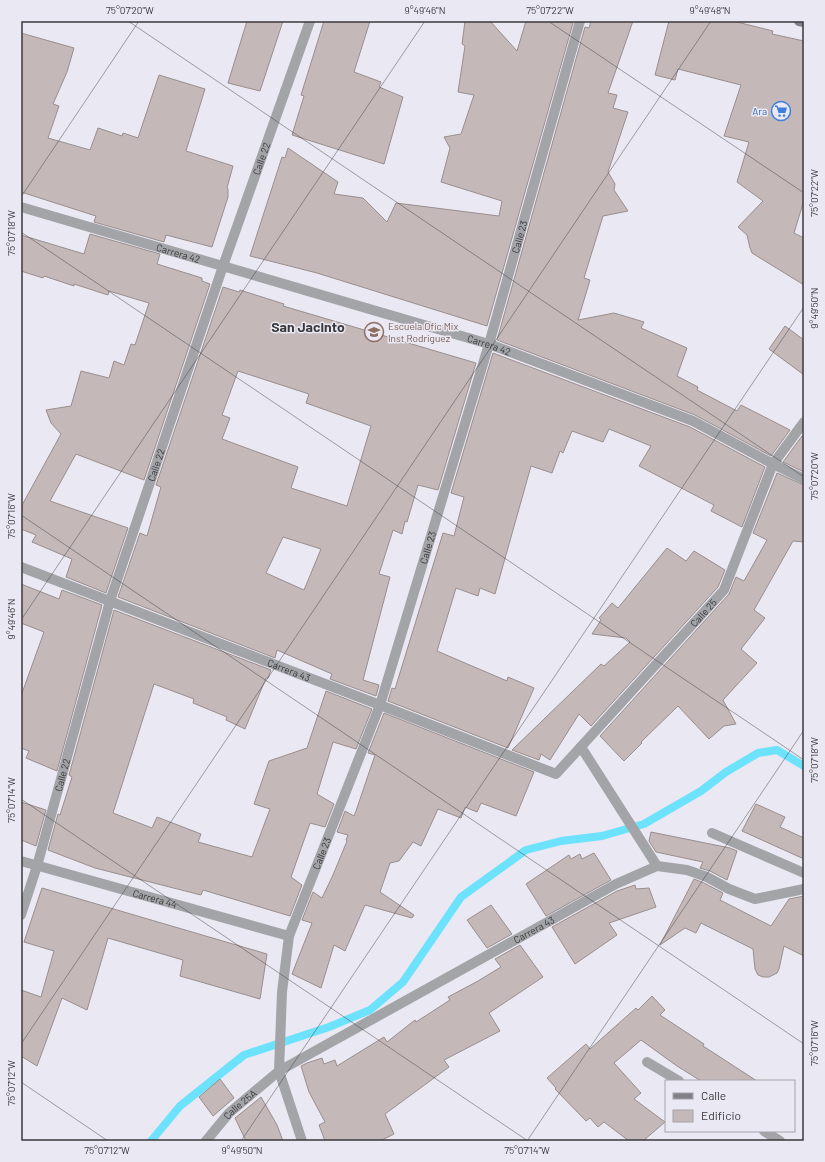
<svg xmlns="http://www.w3.org/2000/svg" width="825" height="1162" font-family="Barlow,sans-serif">
<style>
.lines{fill:none;stroke-linecap:round;stroke-linejoin:round}
.stream{stroke:#6de2fc;stroke-width:8}
.building{fill:#c4b9b8;stroke:#998e8d;fill-rule:evenodd}
.street{stroke:#a3a4a8;stroke-width:10}
.secondary{stroke:#818288;stroke-width:10}
.ticks{fill:none;stroke:#3a393d;stroke-width:1;stroke-opacity:0.45}
.labels{text-anchor:middle;dominant-baseline:central;stroke-width:3;stroke-linejoin:round;paint-order:stroke}
.shop-label{font-size:10px;fill:#366cbe;stroke:#eae8f2;text-anchor:end}
.street-label{font-size:10px;fill:#3a393d;stroke:#eae8f2}
.education-label{font-size:10px;fill:#785e54;stroke:#eae8f2;text-anchor:start}
.district-label{font-size:14px;font-weight:bold;fill:#3a393d;stroke:#eae8f2}
.neatline{fill:none;stroke:#3a393d;stroke-width:1.5}
.ticks-label{font-size:10px;text-anchor:middle;fill:#3a393d}
</style>
<rect width="100%" height="100%" fill="#eae8f2"/>
<g class="lines">
<path class="stream" d="M151,1141L180,1106L244,1055L329,1027L370,1010L403,982L461,897L526,850L561,841L602,836L644,824L701,791L726,772L758,753L777,750L804,766"/>
</g>
<g class="building">
<path d="M247,21H283L260,91L228,83Z"/>
<path d="M324,21H370L354,72L381,82L379,87L403,97L384,164L292,135L304,96L301,95Z"/>
<path d="M465,21H490L517,51L526,21H565L573,23L487,326L317,273L250,256L282,157L285,158L288,148L338,182L334,194L363,198L387,222L396,203L499,216L502,201L441,182L450,148L444,137L461,134L474,95L458,92L465,46L462,44Z"/>
<path d="M591,21H633L608,93L617,95L613,108L628,112L608,172L615,184L614,190L628,211L603,216L584,278L590,280L578,320L614,313L644,322L641,328L687,348L677,376L698,387L697,390L737,411L741,405L790,430L771,456L695,415L497,340L585,27L589,28Z"/>
<path d="M669,21H733L773,31L772,34L804,41V200L794,233L804,238V285L752,253L750,248L747,235L738,227L763,201L737,182L749,142L724,136L741,85L678,69L675,80L655,75Z"/>
<path d="M21,33L74,48L67,72L53,104L59,106L48,138L90,150L98,128L122,136L123,133L138,138L159,75L205,89L186,151L233,166L227,188L228,189V197L212,247L166,235L164,242L94,222L96,216L21,192Z"/>
<path d="M90,234L160,254L157,264L202,278V281L210,284L144,480L76,454L50,501L128,528L106,593L66,577L72,559L32,542L36,535L21,529V507L61,434L51,423L46,410L71,406L81,371L109,378L114,361L124,365L131,344L135,345L149,303L109,291L108,295L74,284V286L44,276L43,278L21,271V235L84,254Z"/>
<path d="M223,287L239,292L240,290L284,304L283,306L476,363L438,490L418,485L407,522L405,521L402,534L393,530L379,574L390,577L363,680L379,685L376,696L330,679L332,674L277,650L275,658L118,597L140,533L147,536L161,487L156,485ZM238,371L309,394L306,403L371,426L347,506L291,488L298,467L222,439L230,418L222,415ZM283,537L321,549L304,590L266,573Z"/>
<path d="M785,326L804,340V375L769,349Z"/>
<path d="M493,353L690,427L765,467L742,527L711,511L714,505L639,466L651,446L609,429L603,442L572,431L563,453L560,451L552,473L531,466L495,594L480,588L478,596L456,588L437,651L507,681L508,677L534,688L508,748L388,701L392,688L395,689L443,533L454,536L464,497L451,493Z"/>
<path d="M802,436L804,437V472L783,462Z"/>
<path d="M777,473L804,485V542L793,541L754,610L765,618L741,649L757,663L723,700L736,724L724,726L709,739L678,706L641,742L642,743L624,761L600,736L729,594L736,577L744,581L767,540L753,533Z"/>
<path d="M667,548L686,561L694,551L725,570L718,587L591,726L579,714L550,760L541,754L539,760L512,750L601,664L604,666L630,642L626,638L592,634L601,620L599,618L612,603L618,608Z"/>
<path d="M21,584L59,599L62,590L102,605L57,771L26,758L29,751L21,748V696L44,632L21,623Z"/>
<path d="M114,610L271,670L268,678H266L245,729L226,720L227,717L193,703L194,699L154,684L113,813L152,828L157,817L201,834L198,842L252,857L270,809L254,804L269,761L307,748L326,691L372,709L356,749L333,742L317,794L334,804L325,827L310,823L291,877L302,885L290,916L203,890L201,895L95,868L48,850L58,814L60,815L72,777L69,775Z"/>
<path d="M384,713L534,772L516,816L481,803L477,812L465,807L461,818L438,809L421,846L413,842L399,861L390,863L380,892L414,915L412,918L365,905L345,951L334,945L321,988L292,974L312,923L302,920L313,892L322,898L333,875L347,841L346,840L348,835L337,832L345,811L354,816L356,811L375,755L368,753Z"/>
<path d="M21,802L46,810L36,846L21,840Z"/>
<path d="M756,804L785,817L780,827L804,838V859L742,831Z"/>
<path d="M651,832L730,848L737,851L727,880L710,871L700,868L703,862L656,852L649,841Z"/>
<path d="M594,853L611,880L546,916L526,884L569,855L571,859L580,854L582,859Z"/>
<path d="M694,879L704,883L723,893L720,900L771,926L789,899L804,896V956L784,946L779,969L777,973L769,977H763L758,975L755,969L753,949L701,923L696,933L685,928L660,945Z"/>
<path d="M635,885L636,889L649,888L656,907L609,923L617,935L575,964L552,927L617,891Z"/>
<path d="M42,888L267,954L260,999L180,976L183,960L108,938L87,1010L62,998L37,1066L21,1056V990L41,997L54,951L24,942Z"/>
<path d="M491,905L512,934L487,948L467,920Z"/>
<path d="M520,945L543,977L489,1013L500,1031L444,1060L449,1067L385,1114L394,1134L380,1141H325L319,1125L325,1122L309,1092L301,1066L307,1063L322,1058L324,1064L335,1060L337,1066L384,1037L387,1042L415,1020L416,1022L450,1000L448,997L478,981L501,967L495,959Z"/>
<path d="M652,996L665,1010L660,1015L704,1044L703,1046L757,1081H701L677,1066L641,1040L614,1063L641,1093L634,1099L665,1122L643,1141H629L604,1122L598,1127L590,1118L586,1121L555,1089L556,1088L547,1078L586,1044L590,1049L636,1008L638,1010Z"/>
<path d="M220,1079L234,1098L213,1116L199,1097Z"/>
<path d="M261,1097L277,1125L283,1141H246L235,1118Z"/>
</g>
<g class="lines">
<g class="street">
<path id="s1" d="M21,207L489,344L693,421L773,464L804,479"/>
<path id="s2" d="M21,567L380,705L556,774L724,590L773,464L804,422"/>
<path d="M581,747L657,866"/>
<path d="M712,833L804,873"/>
<path id="s3" d="M21,861L289,936"/>
<path id="s4" d="M21,915L37,866L110,601L223,266L310,21"/>
<path d="M647,1062L679,1081"/>
<path d="M764,1131L780,1141"/>
<path id="s5" d="M206,1141L229,1113L279,1071L616,884L657,866L687,870L707,877L729,889L755,899L804,889"/>
<path id="s6" d="M302,1141L279,1071L282,992L289,936L380,705L489,344L580,21"/>
</g>
<path class="secondary" d="M799,21L804,22"/>
</g>
<path class="ticks" d="M128,21L804,477M548,21L804,193M21,197L139,21M21,232L804,760M21,515L804,1044M21,620L425,21M21,799L528,1141M21,1044L711,21M21,1082L108,1141M241,1141L804,307M527,1141L804,730"/>
<defs>
<g id="supermarket-ring" transform="scale(1)"><circle r="9.5" fill="#eae8f2" stroke="#3f7fe0" stroke-width="1.5"/><path d="M-6-5.5h2.5l.6 2H6L4.5 2H-2.5L-4.4-4H-6ZM-1.5 3.2a1.3 1.3 0 1 0 .1 0ZM3 3.2a1.3 1.3 0 1 0 .1 0Z" fill="#3f7fe0"/></g>
<g id="school-ring" transform="scale(1)"><circle r="9.5" fill="#eae8f2" stroke="#8d6e63" stroke-width="1.5"/><path d="M0-5L7-2L0 1L-7-2ZM-4 1L0 2.5L4 1V4Q0 6-4 4Z" fill="#8d6e63"/></g>
</defs>
<g fill-rule="evenodd">
<use href="#supermarket-ring" x="781" y="111"/>
<use href="#school-ring" x="374" y="332"/>
</g>
<g class="labels">
<g class="shop-label">
<text x="767" y="111">Ara</text>
</g>
<g class="street-label">
<text stroke="none"><textPath href="#s4" startOffset="794">Calle 22</textPath></text>
<text stroke="none"><textPath href="#s6" startOffset="946">Calle 23</textPath></text>
<text stroke="none"><textPath href="#s1" startOffset="164">Carrera 42</textPath></text>
<text stroke="none"><textPath href="#s1" startOffset="488">Carrera 42</textPath></text>
<text stroke="none"><textPath href="#s4" startOffset="470">Calle 22</textPath></text>
<text stroke="none"><textPath href="#s6" startOffset="622">Calle 23</textPath></text>
<text stroke="none"><textPath href="#s2" startOffset="792">Calle 25</textPath></text>
<text stroke="none"><textPath href="#s2" startOffset="287">Carrera 43</textPath></text>
<text stroke="none"><textPath href="#s4" startOffset="146">Calle 22</textPath></text>
<text stroke="none"><textPath href="#s6" startOffset="298">Calle 23</textPath></text>
<text stroke="none"><textPath href="#s3" startOffset="139">Carrera 44</textPath></text>
<text stroke="none"><textPath href="#s5" startOffset="393">Carrera 43</textPath></text>
<text stroke="none"><textPath href="#s5" startOffset="50">Calle 25A</textPath></text>
</g>
<g class="education-label">
<text x="388" y="326">Escuela Ofic Mix<tspan x="388" dy="12">Inst Rodriguez</tspan></text>
</g>
<g class="district-label">
<text x="308" y="326">San Jacinto</text>
</g>
</g>
<rect width="825" height="1162" fill="none" stroke="#eae8f2" stroke-width="44"/>
<rect x="665" y="1080" width="130" height="52" fill="#eae8f2" stroke="#a4a2aa"/>
<rect x="673" y="1093" width="20" height="6" fill="#818288" stroke="#a4a2aa"/>
<text x="701" y="1100" font-size="12" fill="#3a393d">Calle</text>
<rect x="673" y="1110" width="20" height="12" fill="#c4b9b8" stroke="#a4a2aa"/>
<text x="701" y="1120" font-size="12" fill="#3a393d">Edificio</text>
<rect x="22" y="22" width="781" height="1118" class="neatline"/>
<g class="ticks-label">
<text x="130" y="14">75°07'20"W</text>
<text x="425" y="14">9°49'46"N</text>
<text x="550" y="14">75°07'22"W</text>
<text x="710" y="14">9°49'48"N</text>
<text transform="translate(814 193) rotate(-90)" y="4">75°07'22"W</text>
<text transform="translate(11 233) rotate(-90)" y="4">75°07'18"W</text>
<text transform="translate(814 308) rotate(-90)" y="4">9°49'50"N</text>
<text transform="translate(814 476) rotate(-90)" y="4">75°07'20"W</text>
<text transform="translate(11 516) rotate(-90)" y="4">75°07'16"W</text>
<text transform="translate(11 619) rotate(-90)" y="4">9°49'46"N</text>
<text transform="translate(814 760) rotate(-90)" y="4">75°07'18"W</text>
<text transform="translate(11 800) rotate(-90)" y="4">75°07'14"W</text>
<text transform="translate(814 1043) rotate(-90)" y="4">75°07'16"W</text>
<text transform="translate(11 1083) rotate(-90)" y="4">75°07'12"W</text>
<text x="107" y="1154">75°07'12"W</text>
<text x="242" y="1154">9°49'50"N</text>
<text x="527" y="1154">75°07'14"W</text>
</g>
</svg>
